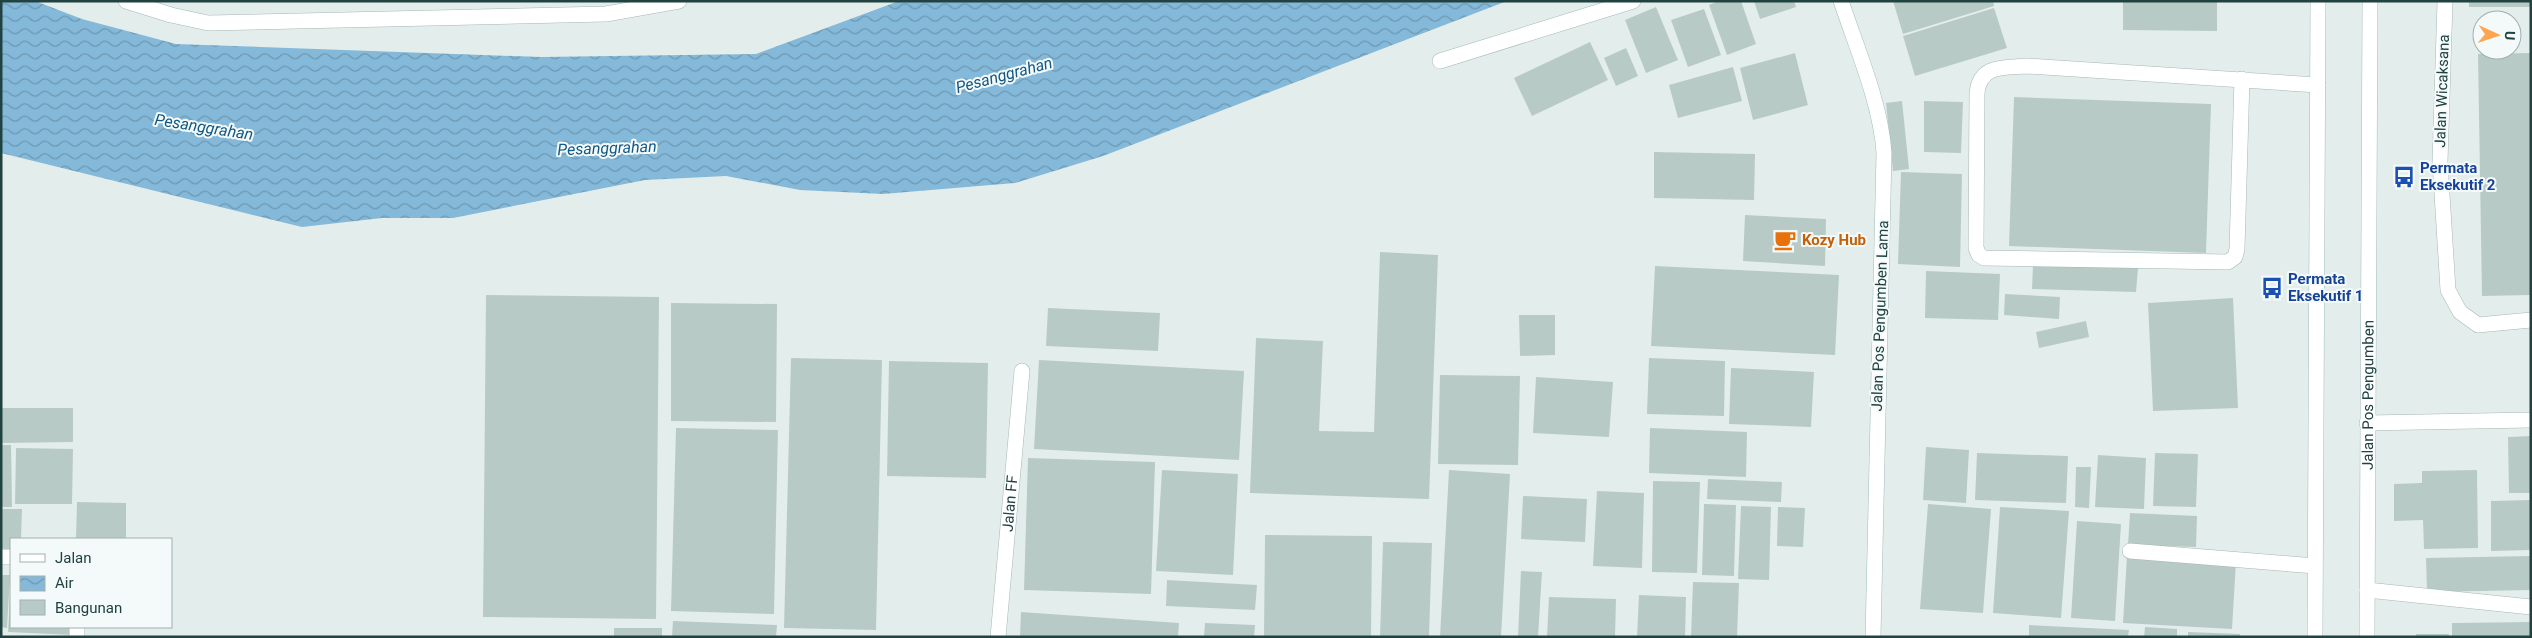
<svg xmlns="http://www.w3.org/2000/svg" width="2532" height="638" font-family="Roboto,sans-serif">
<style>
.water{fill:url(#water-waves)}
.building{fill:#b8cac6}
.lines{fill:none;stroke-linecap:round;stroke-linejoin:round}
.lane-casing{stroke:#a5b7b5;stroke-width:16}
.street-casing{stroke:#a5b7b5;stroke-width:16}
.secondary-casing{stroke:#a0bbb9;stroke-width:16}
.lane{stroke:#fff;stroke-width:15}
.street{stroke:#fff;stroke-width:15}
.secondary{stroke:#fff;stroke-width:15}
.labels{text-anchor:middle;dominant-baseline:central;stroke-width:4;stroke-linejoin:round;paint-order:stroke}
.street-label{font-size:15px;fill:#204241;stroke:#f4faf9}
.transit-label{font-size:15px;font-weight:bold;fill:#164399;stroke:#f4faf9;text-anchor:start}
.food-label{font-size:15px;font-weight:bold;fill:#c56008;stroke:#f4faf9;text-anchor:start}
.water-label{font-size:16px;font-style:italic;fill:#135785;stroke:#f4faf9}
</style>
<defs>
<pattern id="water-waves" width="16" height="10" patternUnits="userSpaceOnUse" patternTransform="scale(1.25)"><rect width="16" height="10" fill="#85b9d9"/><path d="M0 5q4-4 8 0t8 0" fill="none" stroke="#6c98b2"/></pattern>
</defs>
<rect width="100%" height="100%" fill="#e3eeec"/>
<path class="water" d="M1,1H35L82,19L176,44L541,57L756,54L899,1H1507L1103,156L1015,183L883,194L800,190L726,176L645,180L453,218H382L302,227L1,153Z"/>
<g class="building">
<path d="M1719,1H1741L1756,44L1727,55L1709,5Z"/>
<path d="M1754,1H1794L1796,7L1760,19Z"/>
<path d="M1893,1H1993L1994,6L1903,34Z"/>
<path d="M2123,1H2217V31L2123,30Z"/>
<rect x="2469" y="1" width="62" height="6"/>
<path d="M1656,7L1678,60L1646,73L1625,20Z"/>
<path d="M1994,8L2007,48L1915,76L1903,36Z"/>
<path d="M1704,9L1721,55L1688,67L1671,20Z"/>
<path d="M1590,42L1608,80L1532,116L1514,78Z"/>
<path d="M1626,48L1638,76L1616,86L1604,58Z"/>
<path d="M1795,53L1808,105L1753,120L1740,68Z"/>
<path d="M2531,53V295L2482,296L2478,54Z"/>
<path d="M1733,67L1742,101L1678,118L1669,85Z"/>
<path d="M2014,97L2211,104L2206,253L2009,246Z"/>
<path d="M1902,101L1909,169L1893,171L1886,103Z"/>
<path d="M1924,101L1963,102L1961,153L1924,152Z"/>
<path d="M1654,152L1755,154L1754,200L1654,198Z"/>
<path d="M1901,172L1962,174L1960,267L1898,264Z"/>
<path d="M1745,215L1826,219L1825,266L1743,261Z"/>
<path d="M1380,252L1438,255L1429,499L1250,493L1256,338L1323,341L1319,431L1374,432Z"/>
<path d="M2033,265L2138,268L2136,292L2032,289Z"/>
<path d="M1655,266L1839,275L1835,355L1651,346Z"/>
<path d="M1926,271L2000,274L1998,320L1925,318Z"/>
<path d="M2005,294L2060,297L2059,319L2004,315Z"/>
<path d="M486,295L659,297L656,619L483,617Z"/>
<path d="M2233,298L2238,408L2153,411L2148,303Z"/>
<path d="M671,303L777,304L776,422L671,421Z"/>
<path d="M1048,308L1160,313L1158,351L1046,346Z"/>
<path d="M1519,315H1555V355L1520,356Z"/>
<path d="M2086,321L2089,337L2039,348L2036,332Z"/>
<path d="M791,358L882,360L876,630L784,628Z"/>
<path d="M1649,358L1725,361L1724,416L1647,414Z"/>
<path d="M1039,360L1244,371L1239,460L1034,449Z"/>
<path d="M889,361L988,363L986,478L887,476Z"/>
<path d="M1731,368L1814,372L1811,427L1729,424Z"/>
<path d="M1440,375L1520,376L1518,465L1438,464Z"/>
<path d="M1536,377L1613,382L1609,437L1533,433Z"/>
<path d="M1,408H73V442L1,443Z"/>
<path d="M676,428L778,430L774,614L671,611Z"/>
<path d="M1650,428L1747,432L1746,477L1649,473Z"/>
<path d="M2531,436V493H2509L2508,437Z"/>
<path d="M1,445H11L12,507H1Z"/>
<path d="M1926,447L1969,450L1966,503L1923,500Z"/>
<path d="M16,448L73,449L72,504H15Z"/>
<path d="M1977,453L2068,456L2066,503L1975,500Z"/>
<path d="M2155,453L2198,454L2196,507L2153,506Z"/>
<path d="M2098,455L2146,458L2144,509L2095,507Z"/>
<path d="M1028,458L1155,462L1151,594L1024,590Z"/>
<path d="M2076,467H2091L2089,508L2075,507Z"/>
<path d="M1162,470L1238,474L1233,575L1156,571Z"/>
<path d="M1449,470L1510,474L1501,637H1440Z"/>
<path d="M2477,470L2478,548L2424,549L2423,520L2394,521V484L2422,483V471Z"/>
<path d="M1708,479L1782,482L1781,502L1707,499Z"/>
<path d="M1653,481L1700,482L1697,573L1652,572Z"/>
<path d="M1597,491L1644,493L1642,568L1593,566Z"/>
<path d="M1523,496L1587,499L1585,542L1521,539Z"/>
<path d="M2531,500V550L2491,551V501Z"/>
<path d="M77,502L126,503V539H76Z"/>
<path d="M1704,504L1736,505L1734,576L1702,575Z"/>
<path d="M1928,504L1991,509L1983,613L1920,609Z"/>
<path d="M1741,506L1771,507L1769,580L1738,579Z"/>
<path d="M1778,507L1805,508L1803,547L1777,546Z"/>
<path d="M2000,507L2069,511L2061,618L1993,613Z"/>
<path d="M1,509H22L21,539H11V554H1Z"/>
<path d="M2130,513L2197,516L2196,547L2128,545Z"/>
<path d="M2077,521L2121,524L2115,621L2071,618Z"/>
<path d="M1265,535L1372,536L1371,637H1264Z"/>
<path d="M1383,542L1432,543L1429,637H1380Z"/>
<path d="M2127,556L2236,561L2232,629L2123,623Z"/>
<path d="M2531,556V590L2427,592L2426,558Z"/>
<path d="M1521,571L1542,572L1538,637H1518Z"/>
<path d="M1,575H10L7,628L1,627Z"/>
<path d="M1167,580L1257,585L1255,610L1166,606Z"/>
<path d="M1693,582L1739,583L1737,637H1691Z"/>
<path d="M1639,595L1686,597L1685,637H1637Z"/>
<path d="M10,597L11,627H74V635L8,632Z"/>
<path d="M1549,597L1616,599L1615,637H1547Z"/>
<path d="M1021,612L1179,623L1178,637H1020Z"/>
<path d="M673,621L777,625L776,637H672Z"/>
<path d="M2531,622V637H2452V623Z"/>
<path d="M1205,623L1255,625L1254,637H1204Z"/>
<path d="M2029,625L2129,630L2128,637H2029Z"/>
<path d="M2145,627L2177,629V637H2144Z"/>
<rect x="614" y="628" width="48" height="9"/>
<path d="M2188,632L2240,634V637H2188Z"/>
<rect x="2416" y="634" width="33" height="3"/>
</g>
<g class="lines">
<g class="lane-casing">
<g id="lane">
<path d="M126,1L171,15L208,23L606,14L679,1"/>
<path d="M2445,1L2440,162L2448,290L2460,312L2478,325L2531,320"/>
<path d="M2242,79L2237,249L2235,257L2228,262L1984,258L1979,255L1976,248L1977,93C1980,64 2004,68 2027,66L2318,85"/>
</g>
</g>
<g class="street-casing">
<g id="street">
<path d="M1440,61L1633,1"/>
<path d="M2367,423L2531,420"/>
<path d="M2130,551L2315,566"/>
<path d="M1,557H11"/>
<path d="M2367,590L2531,607"/>
<path d="M77,627V637"/>
<path id="s1" d="M998,637L1022,371"/>
</g>
</g>
<g class="secondary-casing">
<g id="secondary">
<path d="M1841,1C1857,49 1881,104 1884,153L1873,637"/>
<path d="M2315,637L2318,1"/>
<path id="s2" d="M2367,637L2370,1"/>
</g>
</g>
<use href="#lane" class="lane"/>
<use href="#street" class="street"/>
<use href="#secondary" class="secondary"/>
</g>
<defs>
<g id="bus-bare" transform="scale(1.725)"><path d="M-5-6H5V4H4V6H2V4H-2V6H-4V4H-5ZM-3.5-4V0h7V-4ZM-3.5 1.2v1.5H-2V1.2ZM2 1.2v1.5H3.5V1.2Z" fill="#1a4fb4" stroke="#f4faf9" stroke-width="2.5" paint-order="stroke"/></g>
<g id="cafe-bare" transform="scale(1.725)"><path d="M-5.5-4.5H6V0H3Q3 3.5 0 3.5H-2.5Q-5.5 3.5-5.5 0ZM3-3.2v2h1.7v-2ZM-6 4.5H4V6H-6Z" fill="#e8710a" stroke="#f4faf9" stroke-width="2.5" paint-order="stroke"/></g>
</defs>
<g fill-rule="evenodd">
<use href="#bus-bare" x="2404" y="177"/>
<use href="#cafe-bare" x="1785" y="240"/>
<use href="#bus-bare" x="2272" y="288"/>
</g>
<g class="labels">
<g class="street-label">
<text transform="translate(2442 91) rotate(-88)">Jalan Wicaksana</text>
<text transform="translate(1880 316) rotate(-88)">Jalan Pos Pengumben Lama</text>
<text stroke="none"><textPath href="#s2" startOffset="242">Jalan Pos Pengumben</textPath></text>
<text stroke="none"><textPath href="#s1" startOffset="134">Jalan FF</textPath></text>
</g>
<g class="transit-label">
<text x="2420" y="168">Permata<tspan x="2420" dy="17">Eksekutif 2</tspan></text>
<text x="2288" y="279">Permata<tspan x="2288" dy="17">Eksekutif 1</tspan></text>
</g>
<g class="food-label">
<text x="1802" y="240">Kozy Hub</text>
</g>
<g class="water-label">
<text transform="translate(1004 75) rotate(-15)">Pesanggrahan</text>
<text transform="translate(204 127) rotate(9)">Pesanggrahan</text>
<text transform="translate(607 148) rotate(-2)">Pesanggrahan</text>
</g>
</g>
<rect width="2532" height="638" fill="none" stroke="#204241" stroke-width="5"/>
<rect x="10" y="538" width="162" height="90" fill="#f4faf9" stroke="#9fb0af"/>
<rect x="20" y="554" width="25" height="8" fill="#ffffff" stroke="#9fb0af"/>
<text x="55" y="563" font-size="15" fill="#204241">Jalan</text>
<rect x="20" y="576" width="25" height="15" fill="url(#water-waves)" stroke="#9fb0af"/>
<text x="55" y="588" font-size="15" fill="#204241">Air</text>
<rect x="20" y="600" width="25" height="15" fill="#b8cac6" stroke="#9fb0af"/>
<text x="55" y="613" font-size="15" fill="#204241">Bangunan</text>
<g transform="translate(2497 35) rotate(93)"><circle r="24" fill="#f4faf9" stroke="#9fb0af"/>
<path d="M0-4L9 19L0 12L-9 19Z" fill="#ffa450"/>
<text y="-8" font-size="14" font-weight="bold" text-anchor="middle" fill="#204241">U</text>
</g>
</svg>
